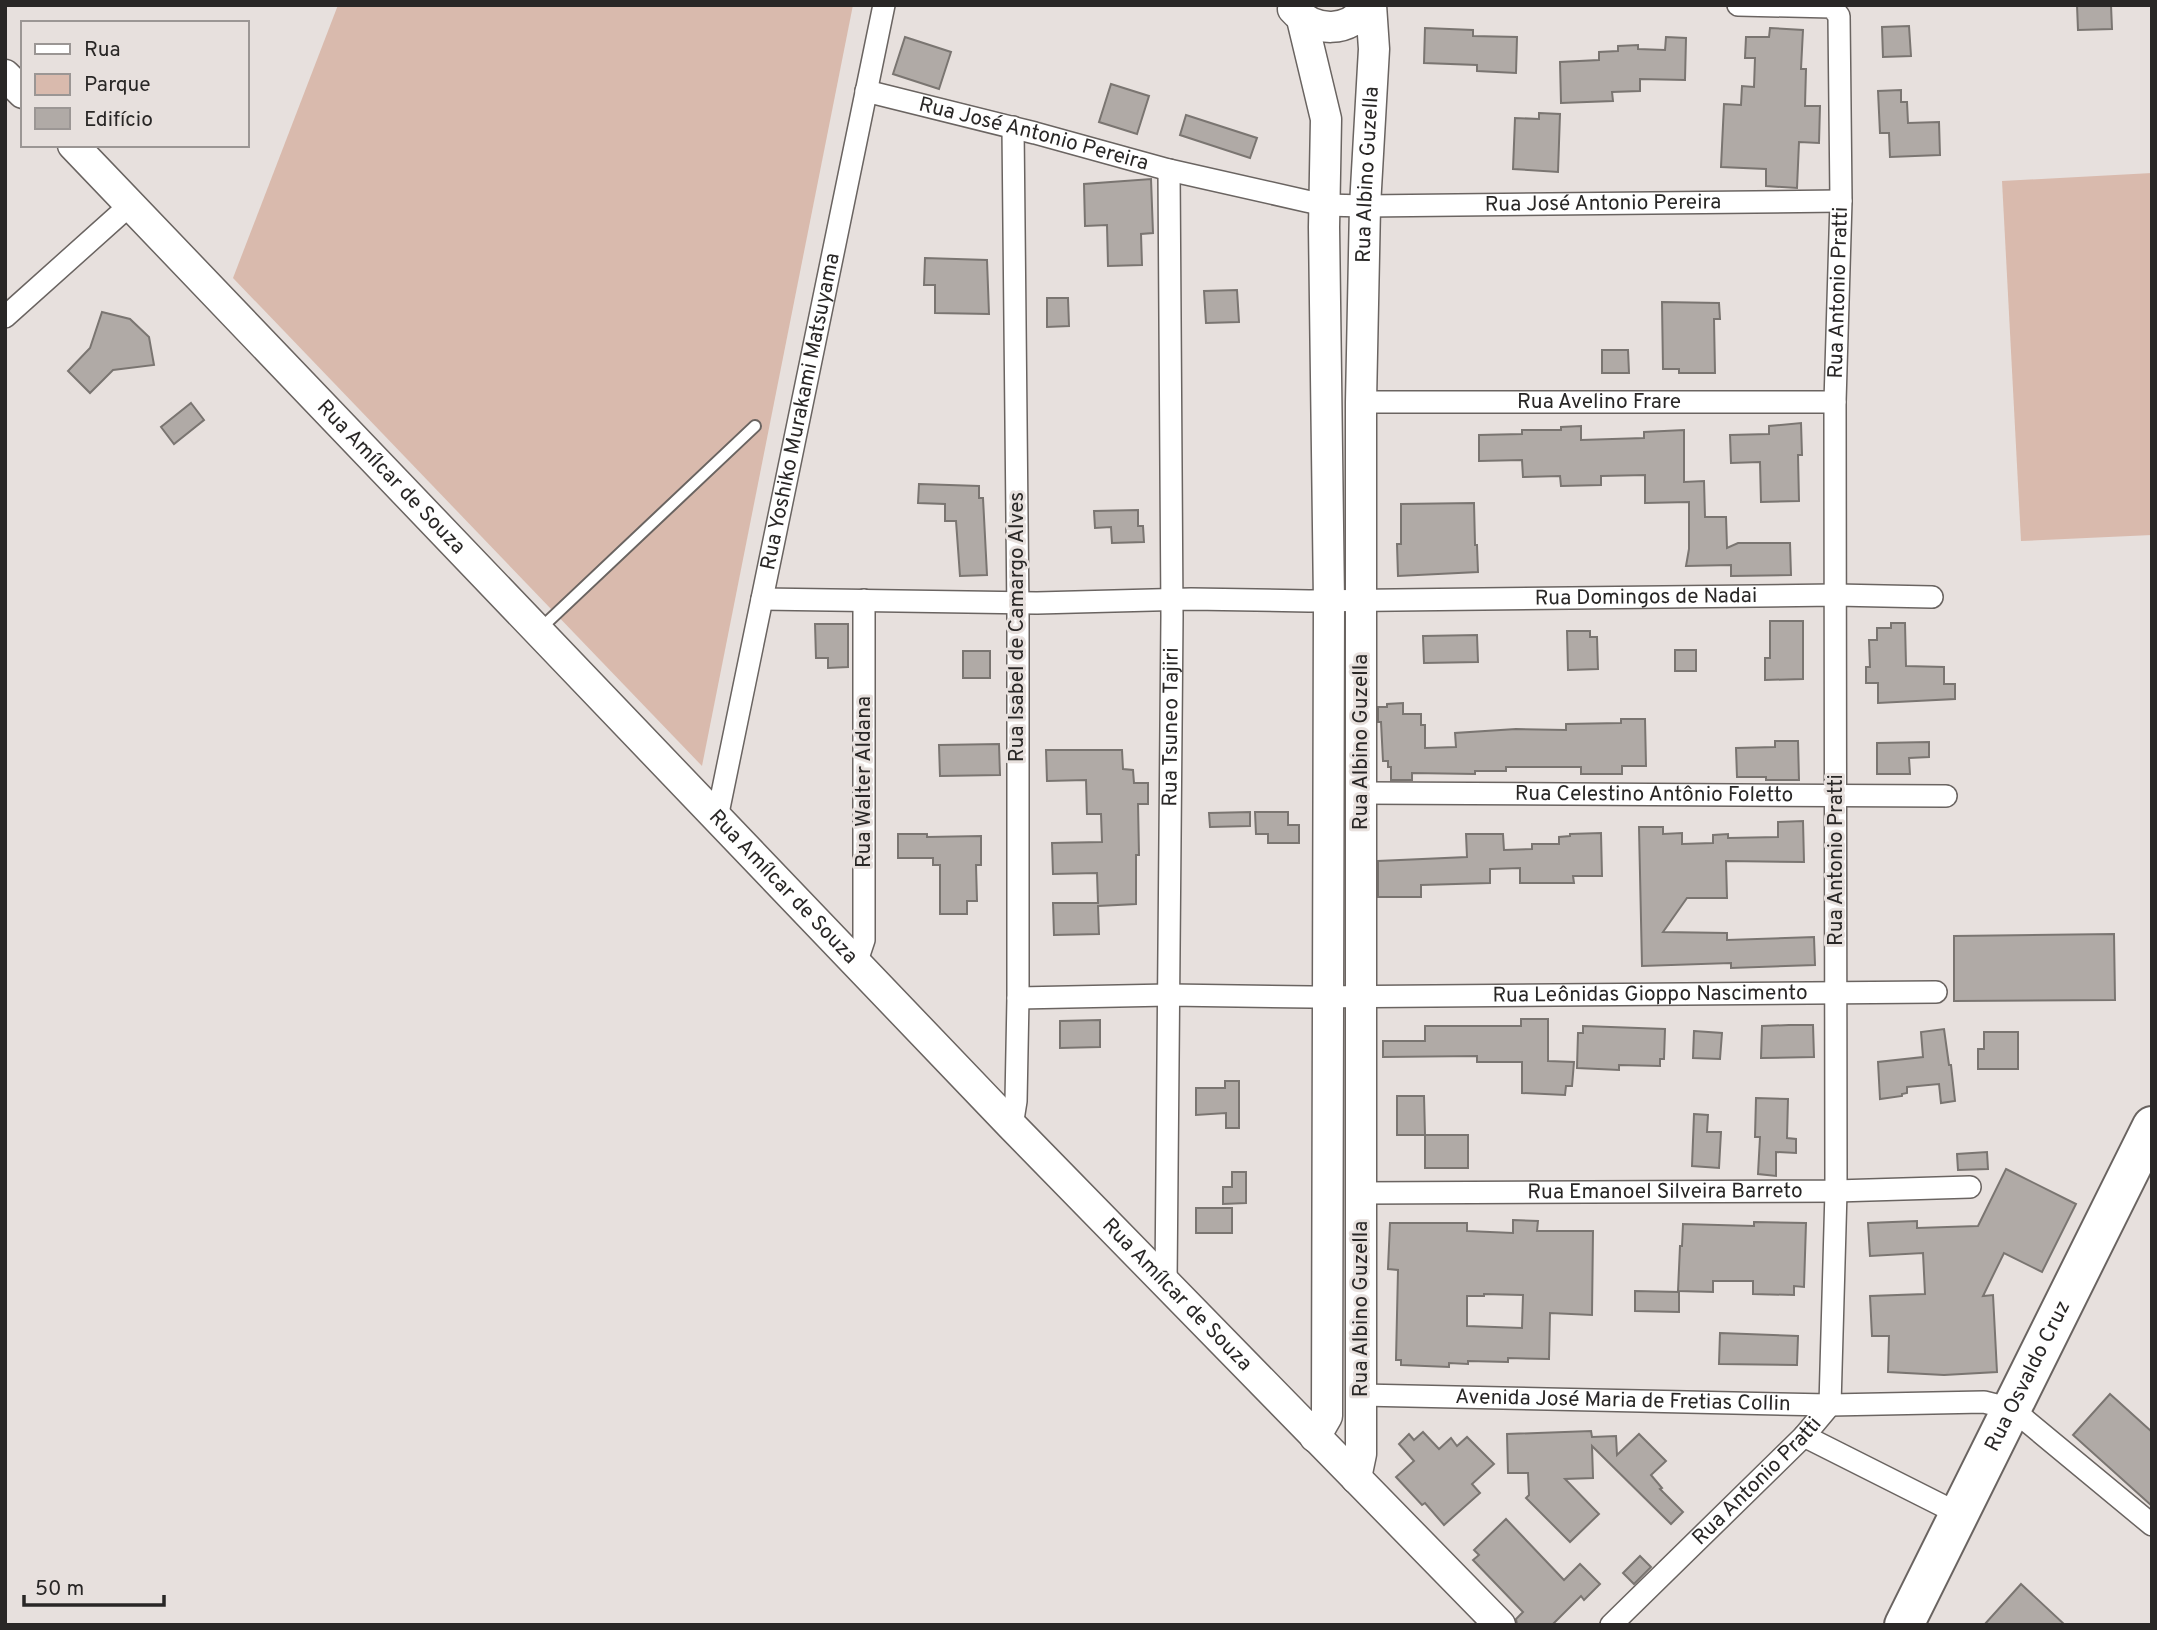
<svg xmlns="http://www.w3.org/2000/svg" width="2157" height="1630" font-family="Overpass,sans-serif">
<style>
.green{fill:#d9baad}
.building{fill:#b0aaa6;stroke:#7a7571;stroke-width:2;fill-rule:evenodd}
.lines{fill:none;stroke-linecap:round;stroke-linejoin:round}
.lane-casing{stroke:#6a6461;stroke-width:14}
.street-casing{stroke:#6a6461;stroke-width:24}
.secondary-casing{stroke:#6a6461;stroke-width:33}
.highway-casing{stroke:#6a6461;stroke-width:42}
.lane{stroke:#fff;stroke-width:10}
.street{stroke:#fff;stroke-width:21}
.secondary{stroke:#fff;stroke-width:30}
.highway{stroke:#fff;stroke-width:38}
.labels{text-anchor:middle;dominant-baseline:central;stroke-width:6;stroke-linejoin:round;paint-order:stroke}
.street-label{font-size:21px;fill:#292726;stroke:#e7e0dd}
</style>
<rect width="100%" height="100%" fill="#e7e0dd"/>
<g class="green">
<path d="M338,5H853L702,766L233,278Z"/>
<path d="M2152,173V535L2021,541L2002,181Z"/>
</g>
<g class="building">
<path d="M2077,5H2111L2112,29L2078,30Z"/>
<path d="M1909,26L1911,56L1883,57L1882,27Z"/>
<path d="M1425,28L1473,30V36L1517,37L1516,73L1477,71V65L1424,63Z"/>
<path d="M1770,28L1803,30L1801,69H1806L1805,106H1820L1819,143L1799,142L1797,188L1766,186V169L1721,167L1724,104L1741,105L1742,86L1754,87L1755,58H1745L1746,37H1769Z"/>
<path d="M905,37L951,52L939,89L893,74Z"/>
<path d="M1666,37L1686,38L1685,80L1640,79V91L1612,92L1613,101L1561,103L1560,62L1599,60V52L1618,51V46L1638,45V49L1665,50Z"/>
<path d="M1111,84L1149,96L1137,134L1099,122Z"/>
<path d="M1901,90V102H1907L1908,123L1939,122L1940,155L1890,157L1889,133H1880L1878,91Z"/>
<path d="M1539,113L1560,114L1558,172L1513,169L1515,118L1539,119Z"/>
<path d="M1186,115L1257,138L1250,158L1180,135Z"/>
<path d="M1151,179L1153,233L1141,234L1142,265L1108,266L1107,225L1085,226L1084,184Z"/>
<path d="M925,258L987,260L989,314L935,313V285H924Z"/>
<path d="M1237,290L1239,322L1206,323L1204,291Z"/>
<path d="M1047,298H1068L1069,326L1047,327Z"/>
<path d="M1662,302L1719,303L1720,319H1714L1715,373H1679V369H1663Z"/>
<path d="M102,312L130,319L149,337L154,365L113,370L90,393L68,371L90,348Z"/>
<path d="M1602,350H1628L1629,373H1602Z"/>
<path d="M191,403L204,420L174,444L161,427Z"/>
<path d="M1801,423L1802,455H1798L1799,501L1761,502L1760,462L1731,463L1730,435L1769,434V426Z"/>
<path d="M1581,426V440L1644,438V432L1684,430V482L1704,481L1705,517H1726L1727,548L1738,543H1790L1791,575L1731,576V565L1686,566L1689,549V502L1645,503V475L1601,476V485L1561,486L1560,476L1523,477L1522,460L1479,461V435L1522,434V430H1561V427Z"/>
<path d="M919,484L979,486V498H983L987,575L960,576L956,521H945V504L918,503Z"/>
<path d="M1474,503L1475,545H1477L1478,572L1398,576L1397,544H1401V504Z"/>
<path d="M1138,510V526H1143L1144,542L1112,543L1111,527L1095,528L1094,511Z"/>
<path d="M1770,621H1803V679L1765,680V658H1770Z"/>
<path d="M1891,623H1905L1906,666L1944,667V684H1955V699L1878,703V683H1866V667H1870L1869,640H1877V628H1891Z"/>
<path d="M815,624H848V667L828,668V658H816Z"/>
<path d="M1567,631H1590V637H1597L1598,669L1568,670Z"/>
<path d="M1477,635L1478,662L1424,663L1423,636Z"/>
<rect x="1675" y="650" width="21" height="21"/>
<rect x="963" y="651" width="27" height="27"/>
<path d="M1403,703V714H1421V725H1425V748L1456,747L1455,733L1516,729L1566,730V724L1621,723V719H1645L1646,766H1622V774H1581V767H1506V771H1475V774L1412,773V780H1391V767H1388V761H1383L1381,722H1378V707H1387V704Z"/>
<path d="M1775,741H1798L1799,780H1766V777H1737L1736,748L1775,747Z"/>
<path d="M1929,742V757L1909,758L1910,774H1877V743Z"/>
<path d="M999,744L1000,775L940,776L939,745Z"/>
<path d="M1046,750H1122L1123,769L1133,770L1134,783H1148V804H1138L1139,855H1136V904L1098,906L1099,934L1054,935L1053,903H1098L1097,873L1053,874L1052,843L1102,842L1101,814H1087L1086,780L1047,781Z"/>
<path d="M1250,812V826L1210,827L1209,813Z"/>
<path d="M1255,812H1288V825H1299V843H1268V834H1256Z"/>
<path d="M1803,821L1804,862L1726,861L1727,898H1687L1663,932L1727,933V940L1814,937L1815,965L1731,968V963L1642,966L1639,827H1663V834L1682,833V844L1713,843V835L1728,834V838L1778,837V822Z"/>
<path d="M1601,833L1602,876H1573L1574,883H1520V868L1490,869V883L1421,885V897H1378V861L1467,857L1466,834H1503L1504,850L1532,849V844H1559V837L1570,836V834Z"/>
<path d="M898,834H927V837L981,836V865H976L977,901H967V914H940V865H933V858H898Z"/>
<path d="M2114,934L2115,1000L1954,1001V936Z"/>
<path d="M1521,1019H1548V1061L1574,1062L1572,1086H1566L1565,1095L1522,1093V1062H1477V1056L1383,1057V1041H1425V1026H1521Z"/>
<path d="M1100,1020V1047L1060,1048V1021Z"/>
<path d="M1789,1025H1813L1814,1057L1761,1058L1762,1026Z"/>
<path d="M1583,1026L1665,1029L1664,1059H1660V1066L1619,1065V1070L1577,1068L1578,1033H1583Z"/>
<path d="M1944,1029L1949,1065H1951L1955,1101L1941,1103L1939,1084L1907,1087V1093L1902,1094V1096L1880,1099L1878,1062L1923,1057L1921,1032Z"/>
<path d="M1694,1031L1722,1033L1720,1059L1693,1058Z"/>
<path d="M1984,1032H2018V1069H1978V1049H1984Z"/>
<path d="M1225,1081H1239V1128H1226V1113L1196,1115V1088H1225Z"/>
<path d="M1397,1096H1424L1425,1135H1397Z"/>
<path d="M1756,1098L1788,1099L1787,1138L1796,1139V1153L1776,1152V1176L1758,1174L1760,1137H1755Z"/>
<path d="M1694,1114L1708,1115L1707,1132H1721L1719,1168L1692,1166Z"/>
<rect x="1425" y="1135" width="43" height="33"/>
<path d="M1987,1152L1988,1169L1958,1170L1957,1154Z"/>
<path d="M2006,1169L2076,1204L2042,1272L2004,1253L1983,1296L1993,1295L1997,1372L1944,1375L1888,1372L1889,1336H1872L1870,1296L1925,1294L1923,1253L1870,1256L1868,1223L1917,1221V1228L1978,1226Z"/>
<path d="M1232,1172H1246V1203L1223,1204V1187H1232Z"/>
<rect x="1196" y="1208" width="36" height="25"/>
<path d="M1513,1220L1538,1221L1537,1231H1593L1592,1315L1550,1313L1549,1359L1508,1358V1362L1468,1361V1364L1449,1363V1367L1401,1365V1360H1396L1398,1270L1388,1269L1390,1223H1467V1231L1513,1233ZM1484,1294L1523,1295L1522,1328L1467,1326V1296H1484Z"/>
<path d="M1754,1222L1806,1223L1804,1287L1794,1286V1295L1753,1294V1281H1713V1292L1678,1291L1680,1246H1682L1683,1224L1754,1226Z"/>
<path d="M1635,1291L1679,1292V1312L1635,1311Z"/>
<path d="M1720,1333L1798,1336L1797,1365L1719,1364Z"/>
<path d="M2110,1394L2152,1432V1506L2073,1435Z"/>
<path d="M1591,1431L1592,1437L1616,1436L1617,1455L1639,1434L1666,1461L1651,1475L1662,1488L1660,1489L1683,1512L1671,1524L1592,1446L1593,1478L1565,1479L1599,1514L1570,1542L1526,1498L1529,1495L1528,1473H1508L1507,1434Z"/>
<path d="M1423,1432L1439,1449L1451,1438L1457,1446L1467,1437L1494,1464L1472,1484L1480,1493L1444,1525L1425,1503L1422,1505L1396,1477L1414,1461L1399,1444L1409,1434L1414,1440Z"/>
<path d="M1506,1519L1564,1580L1580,1564L1600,1584L1584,1600L1581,1596L1552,1625H1517L1516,1619L1523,1612L1473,1560L1479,1555L1474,1550Z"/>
<path d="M1640,1556L1651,1567L1634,1584L1623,1573Z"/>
<path d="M2021,1584L2065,1625H1984Z"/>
</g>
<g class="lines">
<g class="lane-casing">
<path id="lane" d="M540,629L755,426"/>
</g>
<g class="street-casing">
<g id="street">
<path id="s1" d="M866,91L1035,133L1169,170L1306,201L1325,205L1365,206L1841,201"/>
<path d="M5,317L130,205"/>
<path id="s2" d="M1361,402H1835"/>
<path id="s3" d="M762,599L1037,603L1191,599L1309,601L1836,595L1932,597"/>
<path id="s4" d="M1362,793L1946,796"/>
<path id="s5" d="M717,818L884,5"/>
<path d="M856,964L864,940V600"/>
<path id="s6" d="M1018,998L1169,995L1311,997L1936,992"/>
<path d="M1012,1126L1016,1101L1018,998V617L1013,127"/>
<path id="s7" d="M1361,1193L1836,1191L1970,1187"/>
<path id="s8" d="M1166,1283L1172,616L1169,170"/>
<path id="s9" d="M1361,1395L1830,1405L1984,1402L2012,1409L2152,1525"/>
<path d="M1804,1436L1961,1515"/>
<path id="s10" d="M1611,1625L1804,1436L1830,1405L1836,1191L1835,402L1841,201L1839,16L1832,7L1738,5"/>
</g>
</g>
<g class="secondary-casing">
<g id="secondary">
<path d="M1293,9C1314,33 1350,34 1368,5"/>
<path d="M1302,19L1326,119L1324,227L1329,601L1327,1416L1315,1437"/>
<path d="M5,75L23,93"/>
<path id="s11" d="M73,145L1012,1126L1500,1625"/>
<path id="s12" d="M1356,1478L1361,1454V402L1365,206L1374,49L1371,5"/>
</g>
</g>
<g class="highway-casing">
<g id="highway">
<path id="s13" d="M1904,1625L2152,1126"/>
</g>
</g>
<use href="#lane" class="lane"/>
<use href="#street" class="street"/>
<use href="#secondary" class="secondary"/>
<use href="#highway" class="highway"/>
</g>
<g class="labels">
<g class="street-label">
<text stroke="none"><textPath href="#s1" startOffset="173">Rua José Antonio Pereira</textPath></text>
<text stroke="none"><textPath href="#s12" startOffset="1304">Rua Albino Guzella</textPath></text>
<text stroke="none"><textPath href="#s1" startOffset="751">Rua José Antonio Pereira</textPath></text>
<text stroke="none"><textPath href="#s10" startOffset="1423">Rua Antonio Pratti</textPath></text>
<text stroke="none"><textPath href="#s2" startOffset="238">Rua Avelino Frare</textPath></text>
<text stroke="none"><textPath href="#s5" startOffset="415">Rua Yoshiko Murakami Matsuyama</textPath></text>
<text stroke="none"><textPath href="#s11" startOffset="460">Rua Amílcar de Souza</textPath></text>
<text stroke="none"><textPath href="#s3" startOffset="884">Rua Domingos de Nadai</textPath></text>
<text transform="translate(1017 627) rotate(-90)">Rua Isabel de Camargo Alves</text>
<text stroke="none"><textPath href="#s8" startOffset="556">Rua Tsuneo Tajiri</textPath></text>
<text transform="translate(1361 742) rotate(-90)">Rua Albino Guzella</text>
<text transform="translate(864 782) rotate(-90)">Rua Walter Aldana</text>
<text stroke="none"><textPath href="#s4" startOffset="292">Rua Celestino Antônio Foletto</textPath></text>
<text transform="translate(1836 860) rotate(-90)">Rua Antonio Pratti</text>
<text stroke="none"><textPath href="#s11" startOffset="1027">Rua Amílcar de Souza</textPath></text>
<text stroke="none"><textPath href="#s6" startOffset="632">Rua Leônidas Gioppo Nascimento</textPath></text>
<text stroke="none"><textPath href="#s7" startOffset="304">Rua Emanoel Silveira Barreto</textPath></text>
<text stroke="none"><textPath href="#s11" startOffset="1594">Rua Amílcar de Souza</textPath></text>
<text transform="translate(1361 1309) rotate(-90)">Rua Albino Guzella</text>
<text stroke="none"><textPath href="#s13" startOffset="278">Rua Osvaldo Cruz</textPath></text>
<text stroke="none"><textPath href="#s9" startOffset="262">Avenida José Maria de Fretias Collin</textPath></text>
<text stroke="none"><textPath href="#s10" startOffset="205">Rua Antonio Pratti</textPath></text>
</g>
</g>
<rect width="2157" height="1630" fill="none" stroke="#292726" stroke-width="14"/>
<rect x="21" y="21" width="228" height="126" fill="#e7e0dd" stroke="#9b9694" stroke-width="2"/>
<rect x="35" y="44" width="35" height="10" fill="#ffffff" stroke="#9b9694" stroke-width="2"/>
<text x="84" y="56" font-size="21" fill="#292726">Rua</text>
<rect x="35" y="74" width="35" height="21" fill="#d9baad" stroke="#9b9694" stroke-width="2"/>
<text x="84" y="91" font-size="21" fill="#292726">Parque</text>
<rect x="35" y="108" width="35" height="21" fill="#b0aaa6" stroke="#9b9694" stroke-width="2"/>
<text x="84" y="126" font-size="21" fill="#292726">Edifício</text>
<path d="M24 1595v10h140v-10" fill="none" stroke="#292726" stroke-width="3.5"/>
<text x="35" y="1595" font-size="21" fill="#292726" stroke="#e7e0dd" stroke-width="5" paint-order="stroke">50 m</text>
</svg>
